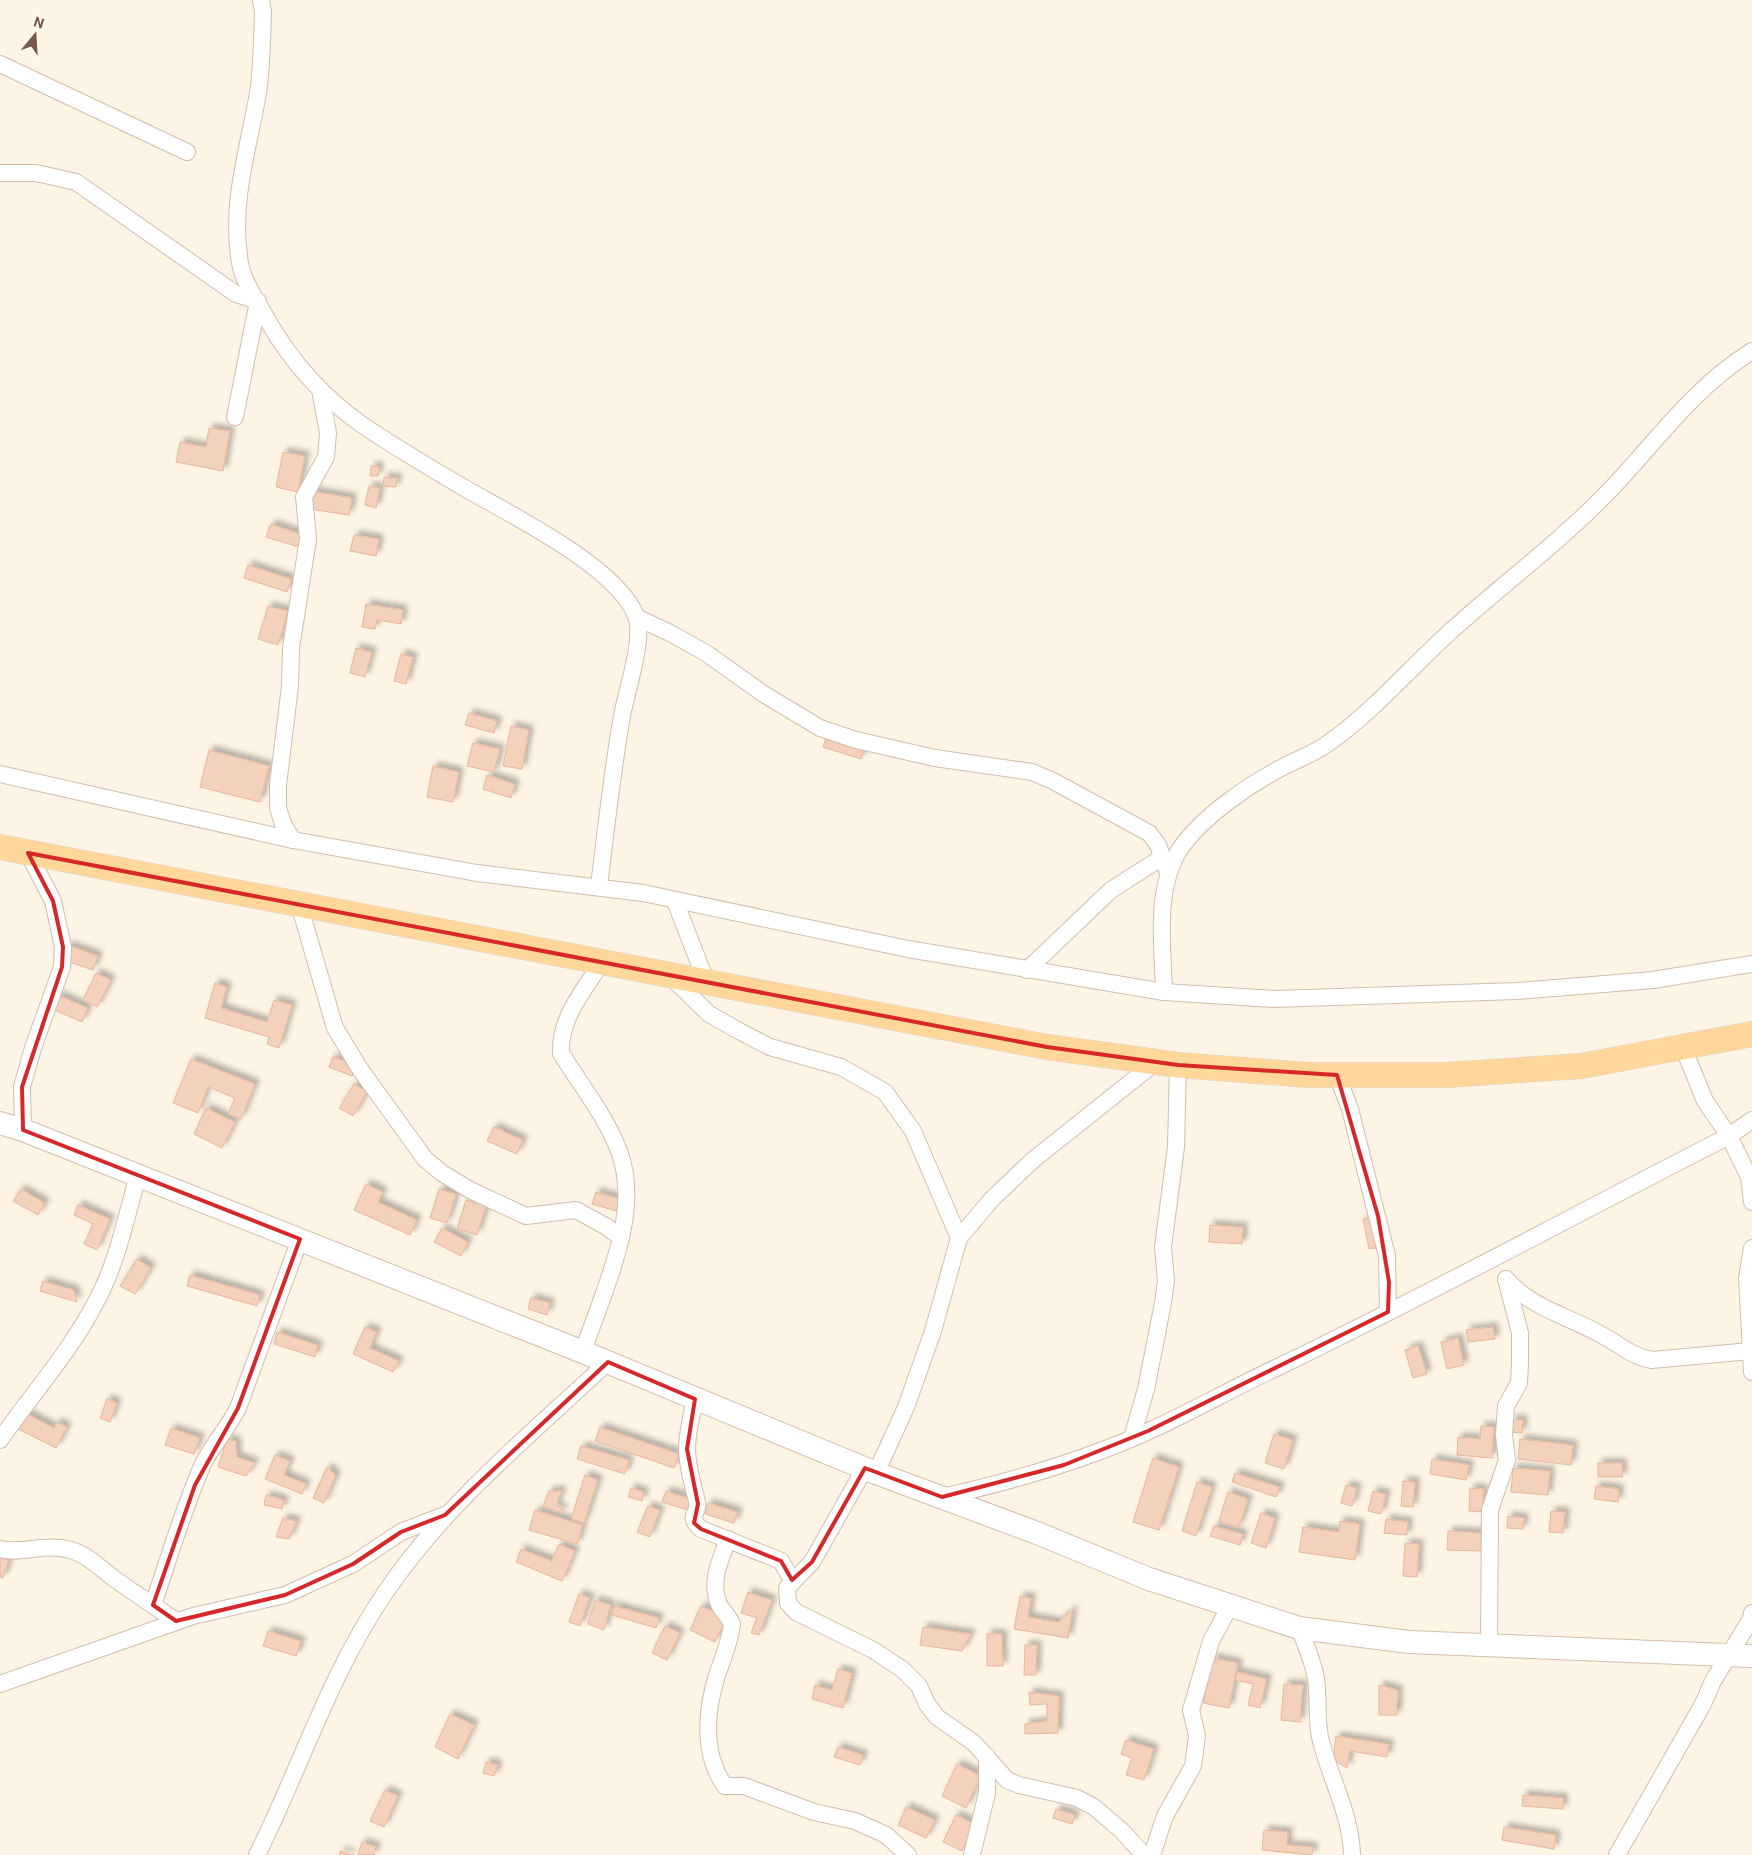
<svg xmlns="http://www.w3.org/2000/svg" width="1752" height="1855" font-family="Roboto,sans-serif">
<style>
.building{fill:#f4d1bb;stroke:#e8b69b;filter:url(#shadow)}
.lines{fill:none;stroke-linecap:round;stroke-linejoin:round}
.street-casing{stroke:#d2bdad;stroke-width:18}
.secondary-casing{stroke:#d5bdab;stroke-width:24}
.primary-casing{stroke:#dcd4d0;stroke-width:26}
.street{stroke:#fff;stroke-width:16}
.secondary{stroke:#fff;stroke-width:22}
.primary{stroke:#ffd79b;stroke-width:25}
.marked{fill:none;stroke:#d62828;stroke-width:4;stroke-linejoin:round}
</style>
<defs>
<filter id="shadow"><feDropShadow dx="4.5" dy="-4.5" stdDeviation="2.5" flood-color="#0004"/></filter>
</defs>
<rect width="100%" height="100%" fill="#fdf4e5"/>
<g class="building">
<path d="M209,428L230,431L223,471L176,462L180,442L206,447Z"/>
<path d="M283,452L305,456L298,492L276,487Z"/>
<path d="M371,466L379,467L378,476H370Z"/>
<path d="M384,477L397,478L396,487L383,486Z"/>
<path d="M369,486L380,488L376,508L365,505Z"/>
<path d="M312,491L352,498L349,515L310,509Z"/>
<path d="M271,524L303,535L299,547L266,537Z"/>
<path d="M354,535L379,539L376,556L350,551Z"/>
<path d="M248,565L291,579L287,592L244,578Z"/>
<path d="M366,604L403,610L401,624L377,620L375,629L362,627Z"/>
<path d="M268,606L288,611L278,645L258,639Z"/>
<path d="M356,648L372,652L365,677L350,673Z"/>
<path d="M401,654L413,657L406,684L394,681Z"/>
<path d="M469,713L497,721L494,733L465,725Z"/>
<path d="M511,726L529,730L522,769L503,766Z"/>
<path d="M827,735L865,747L861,759L823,747Z"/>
<path d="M473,743L500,749L494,772L467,766Z"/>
<path d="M209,750L269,766L260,802L200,787Z"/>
<path d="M433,766L459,772L453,802L427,797Z"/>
<path d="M487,775L515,784L511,798L483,789Z"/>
<path d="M68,945L98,956L93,970L63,960Z"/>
<path d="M96,973L111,980L97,1007L83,1000Z"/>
<path d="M215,983L227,987L221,1008L267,1022L274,1000L292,1005L279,1048L267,1044L269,1037L205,1018Z"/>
<path d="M58,995L88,1008L82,1022L52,1009Z"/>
<path d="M333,1057L356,1065L352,1076L329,1067Z"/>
<path d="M191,1059L255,1084L241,1119L228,1114L235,1098L208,1087L198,1113L173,1103Z"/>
<path d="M354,1084L367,1092L353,1116L339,1108Z"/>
<path d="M206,1108L235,1122L222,1148L194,1134Z"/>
<path d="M494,1127L523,1140L517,1154L487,1141Z"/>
<path d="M366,1184L383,1192L378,1202L417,1220L410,1235L354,1210Z"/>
<path d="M21,1189L45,1203L38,1215L13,1201Z"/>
<path d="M439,1189L456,1194L447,1223L430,1218Z"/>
<path d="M596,1192L623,1200L620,1212L592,1204Z"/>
<path d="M466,1200L486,1206L477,1235L457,1229Z"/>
<path d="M78,1205L110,1219L97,1250L84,1244L93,1224L74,1215Z"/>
<path d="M1376,1216L1382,1247L1369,1249L1363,1219Z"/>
<path d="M1210,1225L1243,1227L1242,1244L1209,1242Z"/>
<path d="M442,1228L468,1242L461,1256L434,1242Z"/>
<path d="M137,1259L151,1268L135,1294L120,1286Z"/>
<path d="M190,1275L260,1295L257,1306L187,1286Z"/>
<path d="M43,1281L74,1290L77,1302L40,1291Z"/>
<path d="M531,1298L550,1303L547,1315L528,1309Z"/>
<path d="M365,1327L377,1332L370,1348L399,1361L393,1372L353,1354Z"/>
<path d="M1493,1327L1495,1339L1468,1342L1466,1330Z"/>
<path d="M277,1332L318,1345L315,1357L274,1344Z"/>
<path d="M1458,1338L1464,1365L1447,1369L1441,1342Z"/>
<path d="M1418,1346L1427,1374L1413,1378L1405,1350Z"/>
<path d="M107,1399L117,1403L110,1422L100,1418Z"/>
<path d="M26,1413L54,1428L57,1422L67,1427L56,1448L18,1429Z"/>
<path d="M1512,1419L1523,1420L1522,1433L1511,1432Z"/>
<path d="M1481,1426L1494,1427L1492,1458L1457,1455L1458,1437L1480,1439Z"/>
<path d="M600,1427L679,1454L674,1468L595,1441Z"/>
<path d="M171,1428L200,1438L194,1454L165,1445Z"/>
<path d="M1274,1434L1293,1440L1284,1469L1265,1463Z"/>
<path d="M227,1439L236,1441L237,1457L255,1463L246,1476L218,1467Z"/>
<path d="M1520,1439L1573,1445L1571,1465L1518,1459Z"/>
<path d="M581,1446L629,1460L625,1474L577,1459Z"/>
<path d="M275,1455L290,1461L284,1475L306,1484L302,1494L265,1479Z"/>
<path d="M1153,1458L1179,1467L1159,1530L1133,1522Z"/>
<path d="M1432,1459L1469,1465L1466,1480L1430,1474Z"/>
<rect x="1598" y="1463" width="24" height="14"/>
<path d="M327,1467L336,1475L324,1503L313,1498Z"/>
<path d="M1513,1468L1550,1471L1548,1495L1511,1492Z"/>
<path d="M1235,1473L1280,1487L1276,1497L1232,1482Z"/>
<path d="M585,1475L598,1480L584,1523L571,1519Z"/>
<path d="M1403,1481L1415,1482L1413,1507L1401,1506Z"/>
<path d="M1197,1482L1212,1487L1196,1536L1182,1531Z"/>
<path d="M1346,1485L1357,1488L1352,1506L1341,1503Z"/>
<path d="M1596,1486L1619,1489L1618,1502L1594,1499Z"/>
<path d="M631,1488L644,1492L642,1501L628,1497Z"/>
<path d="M1470,1488L1484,1489L1482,1512L1469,1511Z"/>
<path d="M549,1491H562L556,1506L563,1509L562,1513L543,1506Z"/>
<path d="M666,1491L695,1500L691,1511L662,1502Z"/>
<path d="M1373,1491L1386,1494L1381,1514L1368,1511Z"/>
<path d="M1228,1492L1248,1499L1239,1527L1219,1521Z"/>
<path d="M266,1495L284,1500L282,1509L264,1505Z"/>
<path d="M708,1503L738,1512L734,1523L705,1514Z"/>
<path d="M648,1506L660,1510L650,1537L637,1532Z"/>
<path d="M535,1510L583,1525L577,1544L529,1530Z"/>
<path d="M1551,1511L1565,1512L1563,1533L1549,1532Z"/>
<path d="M1261,1513L1275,1518L1266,1548L1251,1543Z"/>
<path d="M1508,1516L1524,1518L1523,1529L1507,1528Z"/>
<path d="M283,1518L297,1521L289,1539L276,1537Z"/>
<path d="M1386,1519L1408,1522L1407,1535L1384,1533Z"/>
<path d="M1340,1521L1360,1524L1355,1560L1299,1552L1303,1527L1339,1532Z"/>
<path d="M1214,1526L1243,1534L1240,1545L1210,1536Z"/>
<path d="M1448,1531L1482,1533L1481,1551L1447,1550Z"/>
<path d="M1405,1543L1419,1544L1417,1577L1403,1576Z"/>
<path d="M559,1544L575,1551L562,1581L516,1562L521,1549L552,1561Z"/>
<path d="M0,1557L9,1560L3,1578L0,1577Z"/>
<path d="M748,1592L772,1600L759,1635L751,1633L757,1618L741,1613Z"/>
<path d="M579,1594L590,1598L580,1626L569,1622Z"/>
<path d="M1020,1596L1031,1598L1028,1617L1058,1622L1073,1609L1068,1638L1014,1629Z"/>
<path d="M595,1600L611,1605L604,1630L588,1624Z"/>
<path d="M614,1606L659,1618L656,1628L612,1615Z"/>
<path d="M701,1606L727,1618L715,1642L690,1630Z"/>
<path d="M665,1626L680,1633L667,1660L652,1653Z"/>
<path d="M923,1627L971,1634L962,1651L920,1645Z"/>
<path d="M268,1631L301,1641L296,1656L263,1646Z"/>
<path d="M987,1634H1002L1003,1666H987Z"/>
<path d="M1025,1645H1037L1036,1675H1024Z"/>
<path d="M1213,1658L1238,1663L1229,1708L1203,1703Z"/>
<path d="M838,1669L852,1673L843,1708L812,1699L815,1685L832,1690Z"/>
<path d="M1237,1672L1267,1679L1260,1708L1248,1705L1253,1684L1235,1680Z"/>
<path d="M1284,1684L1303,1685L1300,1722L1281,1720Z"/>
<path d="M1379,1685L1398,1690L1397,1715H1379Z"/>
<path d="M1029,1692L1059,1696L1058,1733L1025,1734V1724L1047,1721V1704L1030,1705Z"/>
<path d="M450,1714L474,1725L458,1759L435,1747Z"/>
<path d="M1336,1736L1389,1744L1387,1757L1350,1751L1347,1768L1333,1760Z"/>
<path d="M1126,1740L1154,1749L1144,1780L1126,1775L1132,1758L1121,1754Z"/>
<path d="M838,1747L863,1755L860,1765L834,1757Z"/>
<path d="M486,1762L498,1765L494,1776L483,1773Z"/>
<path d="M957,1764L981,1776L966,1808L942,1796Z"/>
<path d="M385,1790L398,1796L384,1827L370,1821Z"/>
<path d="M1523,1795L1563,1798V1809L1522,1806Z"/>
<path d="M906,1807L935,1820L926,1838L898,1825Z"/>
<path d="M1056,1809L1075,1815L1072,1824L1053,1818Z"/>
<path d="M956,1815L975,1824L962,1851L943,1842Z"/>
<path d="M1504,1827L1556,1835L1554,1849L1502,1840Z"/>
<path d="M1264,1830L1288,1832L1287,1845L1313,1847L1312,1855L1262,1850Z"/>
<path d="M362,1842L376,1847L374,1855H358Z"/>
<path d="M341,1851L354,1855H339Z"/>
</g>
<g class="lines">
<g class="street-casing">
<g id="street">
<path d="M261,0L263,12C262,39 262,67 258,93C248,151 230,203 240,263C243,282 259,304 268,321C291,361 323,397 361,424C393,446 427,466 461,486C507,513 617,566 636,616C645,638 626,692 622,716C612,772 606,830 599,886"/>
<path d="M0,64L187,152"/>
<path d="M0,173H36L76,182L236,294L258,301L235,417"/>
<path d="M638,618L670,633L706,653L762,693L820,728L856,740L935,758L1032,772L1053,781L1149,833L1158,845L1168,873"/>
<path d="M0,774L293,840L477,873L643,893L908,949L1164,992L1274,999L1517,991L1653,980L1752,964"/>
<path d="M293,840L283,824L278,808V785L290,686L291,648L308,539L304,497L326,457L328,433L320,389"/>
<path d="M675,901L706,981"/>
<path d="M299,904L335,1028L360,1069L425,1159L442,1173L470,1190L526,1216L576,1210L607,1227L620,1237"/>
<path d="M1027,970L1111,890L1161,858"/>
<path d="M669,975L709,1014L741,1032L770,1047L841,1067L885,1092L913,1131L959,1238"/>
<path d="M1164,992C1163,946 1154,890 1180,849C1202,817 1248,785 1283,767C1298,759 1313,754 1327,744C1373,712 1411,667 1452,630C1504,583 1561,541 1609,491C1656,442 1694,387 1752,351"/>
<path d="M1683,1047L1705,1101L1729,1136L1749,1177L1752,1202"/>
<path d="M1337,1075L1350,1109L1387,1256L1388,1312"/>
<path d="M23,1130L22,1087L33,1048L62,967L63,947L53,901L28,853"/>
<path d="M1752,1248L1747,1278L1752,1372"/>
<path d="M1506,1279C1531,1308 1568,1316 1600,1334C1618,1343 1632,1357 1652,1360L1750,1351"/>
<path d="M583,1352C602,1293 642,1216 620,1154C607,1117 581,1086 561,1053C559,1019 585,988 603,961"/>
<path d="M695,1399C692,1415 687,1432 687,1449C687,1467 693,1484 697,1502C700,1515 685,1514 701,1529L781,1561L792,1580"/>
<path d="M1132,1438L1146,1389L1163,1303L1166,1281L1163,1247L1176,1147L1178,1065"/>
<path d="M0,1440C32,1394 70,1352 96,1302C117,1264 126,1217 138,1176"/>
<path d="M865,1468L812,1562L787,1588L788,1603L796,1612L873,1650L902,1669L919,1686L927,1704L937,1717L974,1743L1007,1780L1019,1785L1077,1798L1094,1807L1122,1831L1144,1855"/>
<path d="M876,1473L906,1407L933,1331L959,1238L992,1199L1033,1160L1156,1062"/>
<path d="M942,1497C1013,1481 1083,1461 1149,1431C1193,1411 1235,1387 1278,1367C1430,1294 1578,1213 1729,1136L1752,1120"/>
<path d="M728,1539C720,1560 708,1586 721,1608C725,1613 729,1617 732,1624C730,1642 723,1658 717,1675C706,1711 702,1754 725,1786H744L814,1812L855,1821L886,1835L908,1855"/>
<path d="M0,1549C20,1554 40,1545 61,1548C85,1551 97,1566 116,1580C136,1594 156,1607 176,1621"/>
<path d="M153,1605C169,1558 183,1509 203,1464C213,1444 228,1428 238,1408L300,1239"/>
<path d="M1299,1628C1306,1645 1313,1661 1316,1679C1319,1698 1316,1718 1320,1737C1329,1777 1351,1813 1352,1855"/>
<path d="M1489,1645L1490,1510L1507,1460L1504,1435L1506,1406L1519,1383L1520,1363V1333L1506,1279"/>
<path d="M0,1684L193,1616L285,1595L353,1564L401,1532L445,1515"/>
<path d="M257,1855C300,1769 330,1673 385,1593C445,1504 530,1435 608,1362"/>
<path d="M972,1855L987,1793V1756"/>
<path d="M1152,1855L1165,1816L1193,1766L1197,1736L1191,1710L1211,1641L1230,1606"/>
<path d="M1617,1855L1703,1704L1713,1681L1751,1619L1752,1613"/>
</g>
</g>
<g class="secondary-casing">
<path id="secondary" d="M0,1123L23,1130L583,1352L876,1473L1037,1533L1149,1579L1299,1628L1409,1642L1752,1656"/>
</g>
<g class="primary-casing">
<path id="primary" d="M0,847L1047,1047L1178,1065L1308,1075H1447L1581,1066L1752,1034"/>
</g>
<use href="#street" class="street"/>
<use href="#secondary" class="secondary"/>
<use href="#primary" class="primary"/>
</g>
<path class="marked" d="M28,853L1047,1047L1178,1065L1337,1075L1378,1216L1389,1282L1388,1312L1148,1431L1064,1465L942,1497L865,1468L812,1562L792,1580L781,1561L701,1529L694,1523L698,1504L687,1449L695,1399L608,1362L445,1515L401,1532L353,1564L285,1595L176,1621L153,1605L195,1485L238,1408L300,1239L23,1130L22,1087L62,967L63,947L53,901Z"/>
<g transform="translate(35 35) rotate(18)" stroke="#fff7ed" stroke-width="4" paint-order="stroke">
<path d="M0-4L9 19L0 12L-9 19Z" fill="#785849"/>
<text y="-8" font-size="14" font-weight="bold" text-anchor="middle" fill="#785849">N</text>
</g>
</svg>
